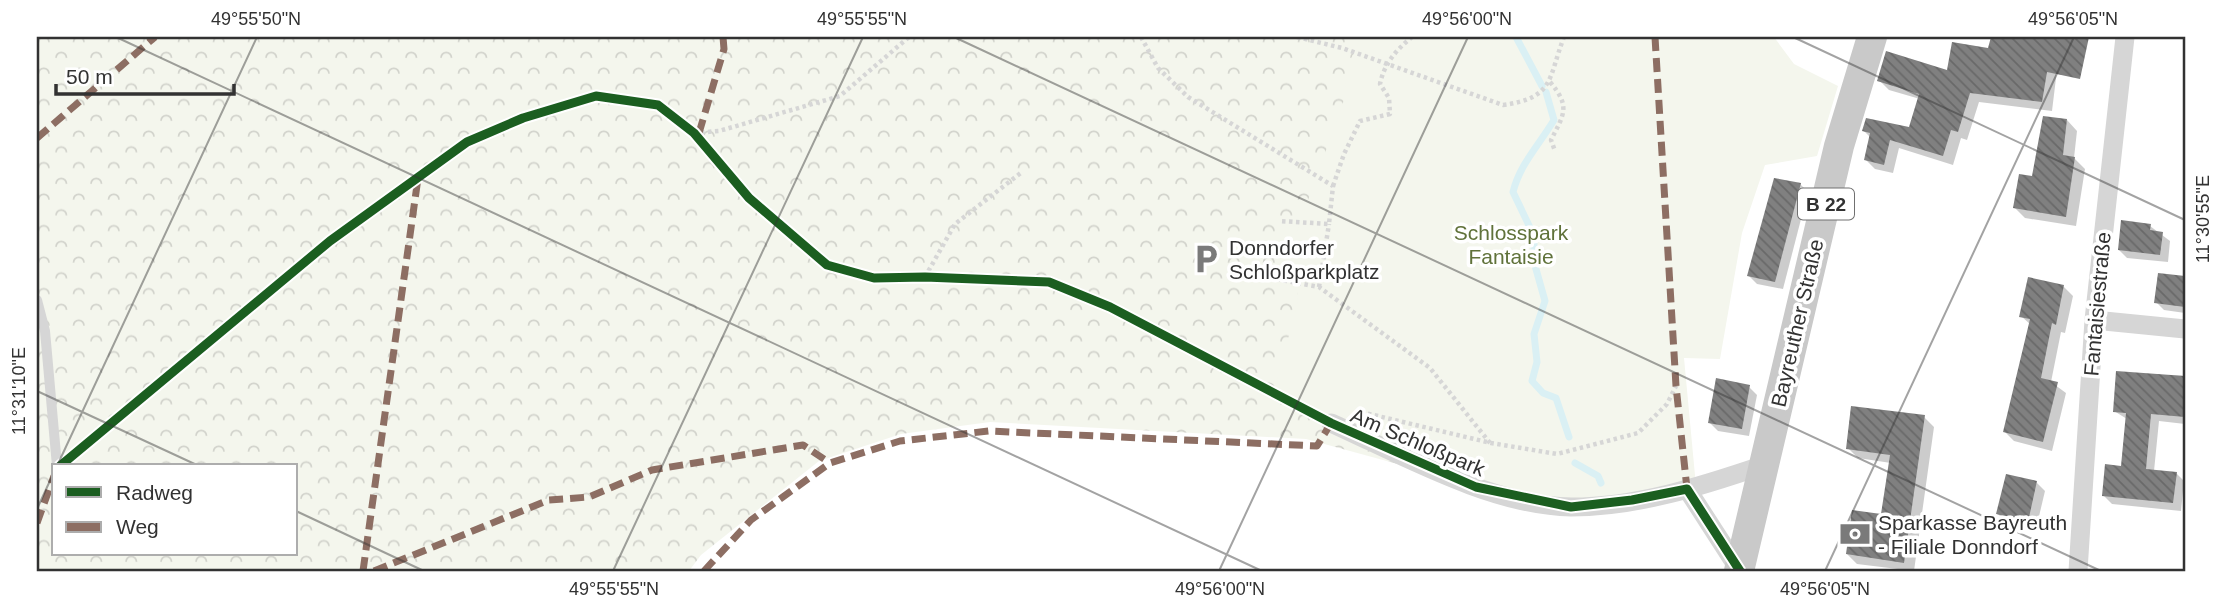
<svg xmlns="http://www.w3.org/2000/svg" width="2222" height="608" font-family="Helvetica,sans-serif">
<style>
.forest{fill:url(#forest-crowns);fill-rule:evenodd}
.park{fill:#f4f6ed}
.shadow{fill:#0003}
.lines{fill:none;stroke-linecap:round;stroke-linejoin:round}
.stream{stroke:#daf0f4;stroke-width:7}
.building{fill:url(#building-back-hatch)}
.path{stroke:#d6d6d6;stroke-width:4.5;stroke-dasharray:3.5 3.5;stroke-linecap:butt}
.lane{stroke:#d6d6d6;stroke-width:10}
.street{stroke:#d6d6d6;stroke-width:19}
.primary{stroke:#c9c9c9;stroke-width:30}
.quiet{stroke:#8d6e63;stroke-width:7;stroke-dasharray:14 7;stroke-linecap:butt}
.cycleway-casing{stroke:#fff;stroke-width:13}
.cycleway{stroke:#1b5e20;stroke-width:9}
.ticks{fill:none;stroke:#323232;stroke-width:2;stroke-opacity:0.45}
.labels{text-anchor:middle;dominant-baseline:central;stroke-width:7;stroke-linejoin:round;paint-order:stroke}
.shield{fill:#fff;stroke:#707070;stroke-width:2}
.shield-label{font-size:19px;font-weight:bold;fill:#323232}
.park-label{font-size:21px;fill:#60723a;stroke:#fff}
.poi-label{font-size:21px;fill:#323232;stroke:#fff;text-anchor:start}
.street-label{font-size:21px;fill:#323232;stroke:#fff}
.neatline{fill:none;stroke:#323232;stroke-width:2.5}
.ticks-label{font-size:18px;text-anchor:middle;fill:#323232}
</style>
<defs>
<pattern id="forest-crowns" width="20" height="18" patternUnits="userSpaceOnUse" patternTransform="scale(1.75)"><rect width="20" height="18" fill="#f4f6ed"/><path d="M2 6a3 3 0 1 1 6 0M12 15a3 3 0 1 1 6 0" fill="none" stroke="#d2d3cc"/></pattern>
<pattern id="building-back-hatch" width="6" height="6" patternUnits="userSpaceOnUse" patternTransform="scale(1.75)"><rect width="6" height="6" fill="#808080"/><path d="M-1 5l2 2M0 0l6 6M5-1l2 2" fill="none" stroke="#696969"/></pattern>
</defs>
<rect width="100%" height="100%" fill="#fff"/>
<path class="forest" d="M37,37H1650L1541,503L1306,439L990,422L901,434L819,461L701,555L689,571H37ZM54,466H296V554H54Z"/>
<path class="park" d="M1361,37H1774L1794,64L1838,86L1817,156L1765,165L1742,233L1720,359L1684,358L1696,486L1541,503L1341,423L1277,380L1298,301L1294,239L1343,103L1349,63Z"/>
<g class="shadow">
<path d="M2057,70L2052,111L1979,102L1967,140L1961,138L1953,165L1899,148L1893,173L1875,169L1866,160L1870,137L1864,131L1911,129L1920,99L1889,90L1879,80L1948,72Z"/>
<path d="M2067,120L2077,131L2074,158L2085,169L2076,226L2025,218L2015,208Z"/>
<path d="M1800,184L1808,192L1783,289L1757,284L1749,276Z"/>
<path d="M2150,226L2170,241L2168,262L2127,258L2119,250Z"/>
<path d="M2160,275L2185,278V313L2164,310L2156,302Z"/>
<path d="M2063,286L2073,296L2065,333L2061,332L2051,382L2066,393L2052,451L2014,441L2005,432L2031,325L2021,316Z"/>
<path d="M2118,373L2185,376V424L2159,421L2154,471L2176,473L2184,481L2181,511L2112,504L2104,496L2122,468L2127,419L2114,411Z"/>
<path d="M1749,387L1757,395L1749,436L1718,431L1710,423Z"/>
<path d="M1924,417L1934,427L1914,571L1857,564L1847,554L1882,516L1891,463L1858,458L1848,448Z"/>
<path d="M2037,483L2045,491L2036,529L2006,522L1998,514Z"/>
</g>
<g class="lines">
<g class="stream">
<path d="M1516,37L1542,86"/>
<path d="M1546,92L1554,120C1539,145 1520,164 1513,192L1534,236V262L1545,301L1534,334L1537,362L1532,381L1543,393L1556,398L1569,437"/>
<path d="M1575,463L1598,476L1601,483"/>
</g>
</g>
<g class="building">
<path d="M1991,37H2089L2080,79L2047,72L2042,102L1970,93L1958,132L1951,130L1943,156L1890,140L1884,165L1864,160L1870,133L1862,131L1866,118L1909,127L1919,94L1877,81L1886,51L1947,70L1952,42L1988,48Z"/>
<path d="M2043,116L2067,119L2063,155L2075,157L2066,217L2013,208L2019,174L2032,176Z"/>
<path d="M1774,178L1801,183L1775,282L1747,276Z"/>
<path d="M2121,220L2151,224L2150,230L2163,232L2160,255L2118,250Z"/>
<path d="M2158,273L2185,276V307L2154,303Z"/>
<path d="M2028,277L2064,285L2056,325L2052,323L2041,378L2058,382L2043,442L2003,432L2030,319L2019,317Z"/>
<path d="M2116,371L2185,376V417L2151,414L2146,469L2177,472L2173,503L2102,496L2105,464L2121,466L2126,413L2113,412Z"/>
<path d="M1716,378L1750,385L1742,429L1708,423Z"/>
<path d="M1851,406L1925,415L1904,563L1846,554L1852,510L1881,514L1890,455L1846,449Z"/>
<path d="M2006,474L2037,481L2028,522L1996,514Z"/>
</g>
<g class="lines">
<g class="path">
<path d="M1141,37L1158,68L1188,97L1333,186L1329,224L1279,221"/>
<path d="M1297,37L1342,48L1503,105C1555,98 1548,78 1564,37"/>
<path d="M1550,82C1571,107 1564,114 1551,140L1555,151"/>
<path d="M694,133L719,131L840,96L909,37"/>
<path d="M1333,186L1344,154L1360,121L1390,114L1389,98L1380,84C1384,64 1396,50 1412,37"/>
<path d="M925,277L955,224L1022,172"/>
<path d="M1270,278L1319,287L1430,368L1490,443"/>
<path d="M1319,287L1329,224"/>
<path d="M1361,412L1491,443L1557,454L1638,433L1667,404L1676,386"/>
</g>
<g class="lane">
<path d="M1049,282L1110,307L1331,423"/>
<path d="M37,300L45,331L57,466"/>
</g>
<g class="street">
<path d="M2094,320L2185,329"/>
<path d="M1331,423C1402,455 1493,506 1571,507C1637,507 1702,486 1764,465"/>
<path d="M1687,489L1740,571"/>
<path d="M2078,571L2094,320L2125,37"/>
</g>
<path class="primary" d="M1739,571L1839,146L1872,37"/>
<g class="quiet">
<path d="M1655,37L1676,386L1687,489"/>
<path d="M699,133L724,49L723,37"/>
<path d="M37,138L155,37"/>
<path d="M37,523L54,476"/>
<path d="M363,571L418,178"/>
<path d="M374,571L549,500L589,497L652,470L803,445L830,463"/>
<path d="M704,571L751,520L830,463L900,441L989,431L1317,446L1331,423"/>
</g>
<g class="cycleway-casing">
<path id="cycleway" d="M60,466L330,241L467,142L523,118L596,96L658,105L694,133L749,198L827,265L874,278L925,277L1049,282L1110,307L1331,423L1476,487L1571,507L1632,500L1687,489L1740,571"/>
</g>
<use href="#cycleway" class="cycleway"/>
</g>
<path class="ticks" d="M116,37L1262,571M954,37L2101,571M1793,37L2185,220M37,391L199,466M57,466L257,37M37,509L54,472M296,511L424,571M613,571L863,37M1219,571L1468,37M1825,571L2074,37"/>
<defs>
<g id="parking-bare" transform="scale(2.415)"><path d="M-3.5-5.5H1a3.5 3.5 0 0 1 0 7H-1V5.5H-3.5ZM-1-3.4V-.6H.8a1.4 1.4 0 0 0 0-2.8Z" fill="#7a7a7a" stroke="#fff" stroke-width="2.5" paint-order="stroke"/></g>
<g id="bank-bare" transform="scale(2.415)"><path d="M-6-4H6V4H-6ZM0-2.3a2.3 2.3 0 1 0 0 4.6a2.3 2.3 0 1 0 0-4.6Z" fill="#7a7a7a" stroke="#fff" stroke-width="2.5" paint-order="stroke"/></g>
</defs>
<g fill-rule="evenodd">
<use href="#parking-bare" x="1206" y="259"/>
<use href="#bank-bare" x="1855" y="534"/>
</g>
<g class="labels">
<rect class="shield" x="1798" y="188.5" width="56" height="31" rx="5"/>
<g class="shield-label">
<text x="1826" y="204">B 22</text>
</g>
<g class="park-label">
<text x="1511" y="232">Schlosspark<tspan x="1511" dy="24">Fantaisie</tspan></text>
</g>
<g class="poi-label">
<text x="1229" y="247">Donndorfer<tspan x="1229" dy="24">Schloßparkplatz</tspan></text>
<text x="1878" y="522">Sparkasse Bayreuth<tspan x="1878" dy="24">- Filiale Donndorf</tspan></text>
</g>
<g class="street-label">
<text transform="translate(2097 304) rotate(-85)">Fantaisiestraße</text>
<text transform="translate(1797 323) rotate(-77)">Bayreuther Straße</text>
<text transform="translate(1418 442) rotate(23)">Am Schloßpark</text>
</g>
</g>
<rect width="2222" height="608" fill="none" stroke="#ffffff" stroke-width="77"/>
<rect x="52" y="464" width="245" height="91" fill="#ffffff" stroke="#adadad" stroke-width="2"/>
<rect x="66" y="487" width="35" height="10" fill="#1b5e20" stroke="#adadad" stroke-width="2"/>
<text x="116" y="500" font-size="21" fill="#323232">Radweg</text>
<rect x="66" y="522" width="35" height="10" fill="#8d6e63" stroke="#adadad" stroke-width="2"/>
<text x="116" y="534" font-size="21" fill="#323232">Weg</text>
<path d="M56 84v10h178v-10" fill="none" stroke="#323232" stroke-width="3.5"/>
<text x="66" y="84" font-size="21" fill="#323232" stroke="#ffffff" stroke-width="5" paint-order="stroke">50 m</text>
<rect x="38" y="38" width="2146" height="532" class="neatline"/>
<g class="ticks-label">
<text x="256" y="25">49°55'50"N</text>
<text x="862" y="25">49°55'55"N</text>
<text x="1467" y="25">49°56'00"N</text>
<text x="2073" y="25">49°56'05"N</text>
<text transform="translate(2203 219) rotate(-90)" y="6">11°30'55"E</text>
<text transform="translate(19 391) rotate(-90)" y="6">11°31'10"E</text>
<text x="614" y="595">49°55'55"N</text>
<text x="1220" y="595">49°56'00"N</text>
<text x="1825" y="595">49°56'05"N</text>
</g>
</svg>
